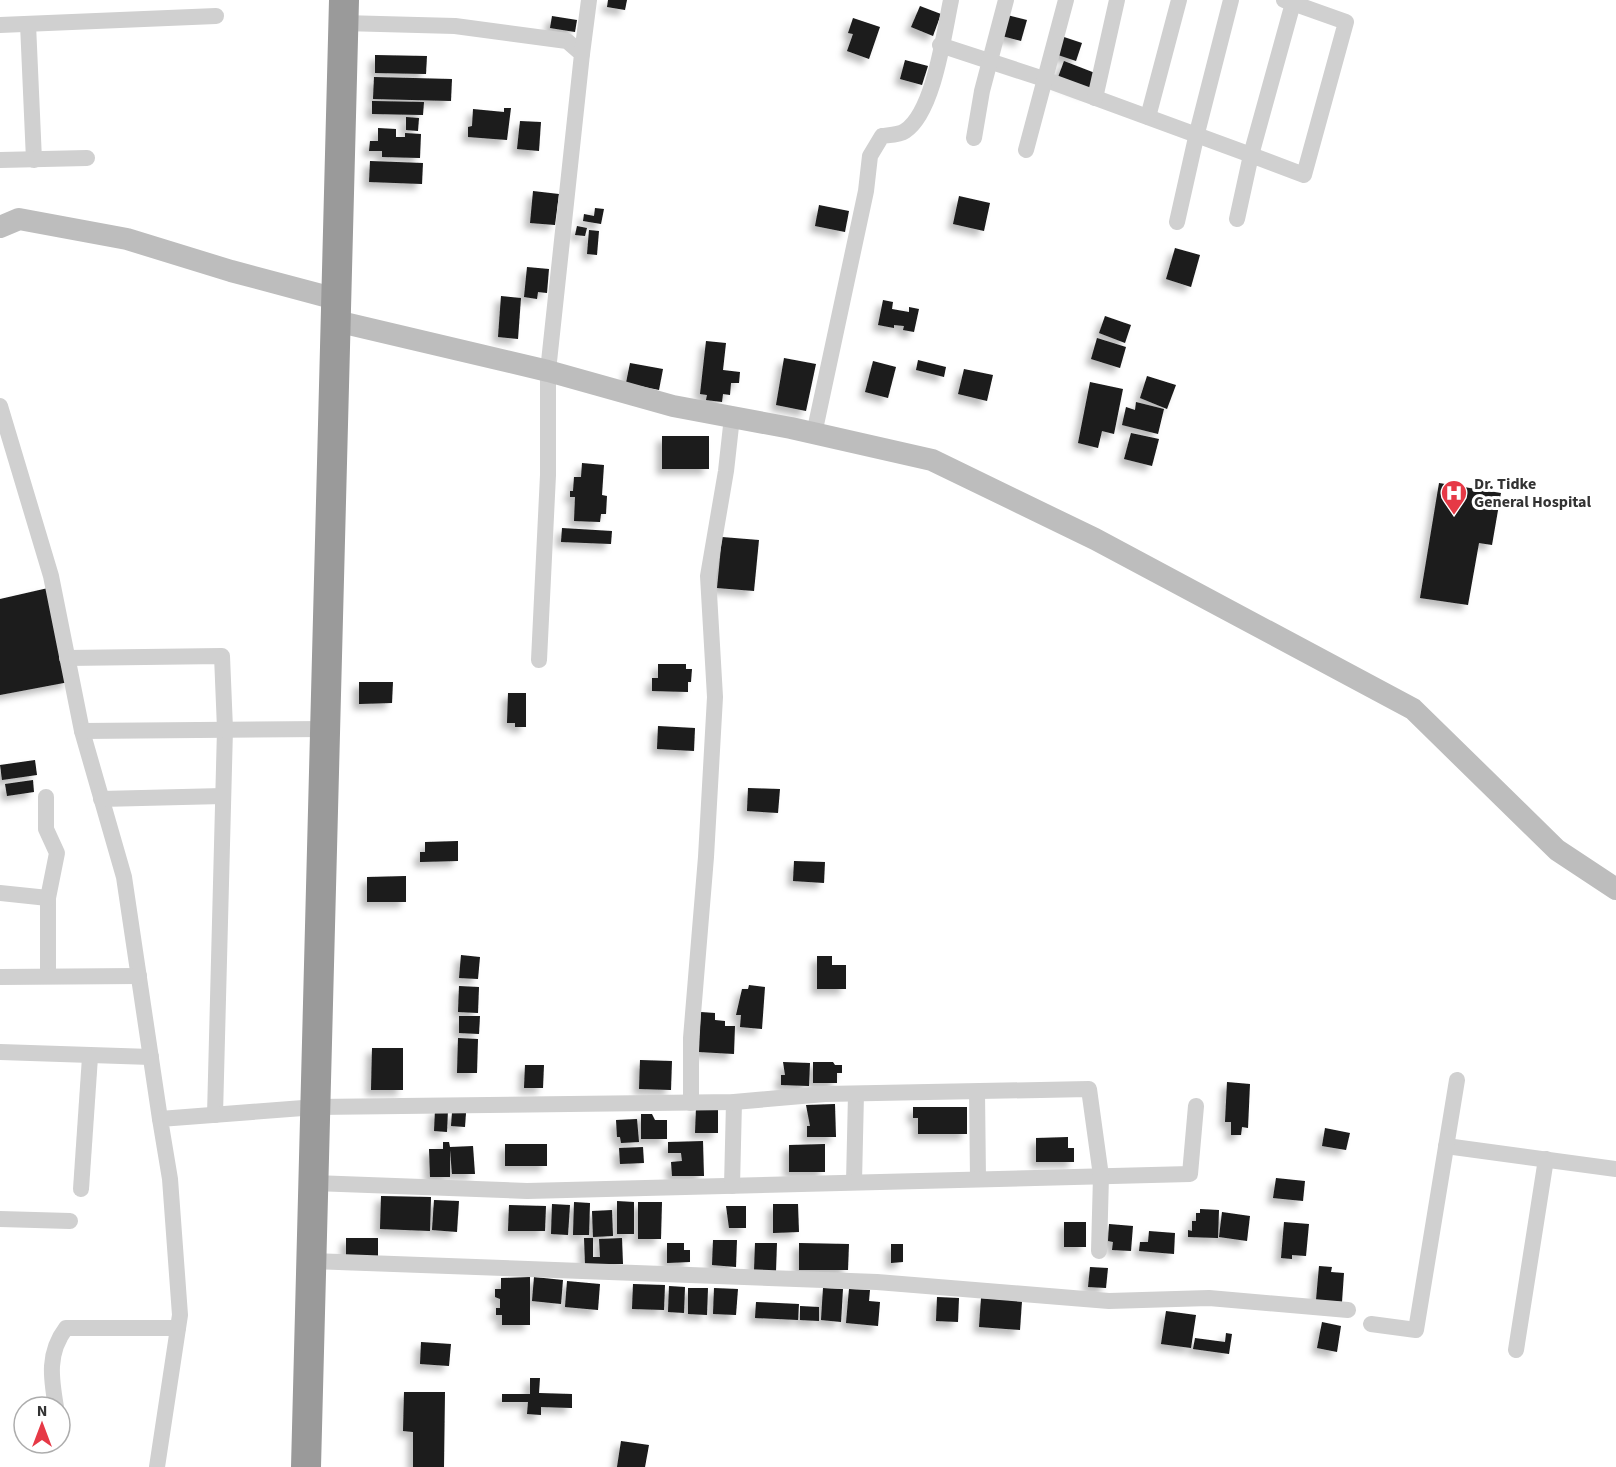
<svg xmlns="http://www.w3.org/2000/svg" width="1616" height="1467" font-family="'Source Sans 3',sans-serif">
<style>
.building{fill:#1a1a1a;filter:url(#shadow)}
.lines{fill:none;stroke-linecap:round;stroke-linejoin:round}
.street{stroke:#d0d0d0;stroke-width:16}
.secondary{stroke:#bdbdbd;stroke-width:22}
.highway{stroke:#9a9a9a;stroke-width:30}
.labels{text-anchor:middle;dominant-baseline:central;stroke-width:6;stroke-linejoin:round;paint-order:stroke}
.poi-label{font-size:16px;font-weight:bold;fill:#333;stroke:#fff;text-anchor:start}
</style>
<defs>
<filter id="shadow"><feDropShadow dx="-5.5" dy="5.5" stdDeviation="3" flood-color="#0004"/></filter>
</defs>
<rect width="100%" height="100%" fill="#fff"/>
<g class="building">
<path d="M608,0H627L625,10L607,7Z"/>
<path d="M920,6L941,14L933,36L911,27Z"/>
<path d="M1007,15L1027,20L1021,41L1002,36Z"/>
<path d="M552,16L577,20L575,32L550,28Z"/>
<path d="M853,18L880,27L869,59L847,51L853,34L848,33Z"/>
<path d="M1061,36L1082,43L1076,61L1055,54Z"/>
<path d="M375,55L427,56L426,74L375,73Z"/>
<path d="M905,60L928,66L922,85L900,79Z"/>
<path d="M1064,61L1095,73L1088,92L1057,80Z"/>
<path d="M374,77L452,79L451,101L373,99Z"/>
<path d="M372,101L424,102L423,115L372,114Z"/>
<path d="M504,108H511L507,140L468,137V127L472,126L473,109L504,112Z"/>
<path d="M406,117L419,118L418,131L406,130Z"/>
<path d="M520,121L541,122L539,151L517,149Z"/>
<path d="M378,128L396,129V137H405V133L421,134L420,158L382,157V151H369L370,141H378Z"/>
<path d="M370,161L423,163L422,184L369,182Z"/>
<path d="M533,191L559,194L555,225L530,223Z"/>
<path d="M959,196L990,203L984,231L953,224Z"/>
<path d="M819,205L849,211L845,232L815,226Z"/>
<path d="M595,208L604,209L601,224L583,221L584,214L594,216Z"/>
<path d="M577,226L587,228L585,236L575,235Z"/>
<path d="M589,230L599,231L597,255L587,254Z"/>
<path d="M1175,248L1200,255L1191,287L1166,279Z"/>
<path d="M527,267L549,269L547,293L538,292L537,299L524,297Z"/>
<path d="M501,296L521,298L518,339L498,337Z"/>
<path d="M883,300L893,302L892,309L909,312V307L919,309L914,332L903,330L904,326L894,325V328L878,325Z"/>
<path d="M1105,316L1131,325L1125,343L1099,333Z"/>
<path d="M1097,338L1126,347L1120,368L1091,359Z"/>
<path d="M706,341L726,343L723,370L740,372L739,383H731L730,395L723,394L722,402L706,400L707,395L700,394Z"/>
<path d="M784,358L816,364L806,411L776,405Z"/>
<path d="M918,360L946,367L944,377L916,370Z"/>
<path d="M873,361L896,367L888,398L865,392Z"/>
<path d="M630,363L663,369L659,390L626,383Z"/>
<path d="M964,369L993,375L987,401L958,394Z"/>
<path d="M1147,376L1176,385L1167,409L1140,398Z"/>
<path d="M1090,382L1123,389L1114,434L1102,431L1098,448L1078,443Z"/>
<path d="M1136,402L1164,409L1158,434L1122,425L1126,407L1135,410Z"/>
<path d="M1131,433L1159,439L1152,466L1124,459Z"/>
<rect x="662" y="436" width="47" height="33"/>
<path d="M582,463L604,465L602,495L607,496L606,514H601L600,522L574,521L575,497H570V491H573L574,477H581Z"/>
<path d="M1439,483L1501,493L1492,545L1479,543L1468,605L1420,598Z"/>
<path d="M562,528L612,531L611,544L561,542Z"/>
<path d="M722,537L759,540L754,591L717,588Z"/>
<path d="M48,588L69,682L0,695V599Z"/>
<path d="M658,664H686V669H692L691,682H688V692L652,691V678H658Z"/>
<path d="M359,682H393L392,703L359,704Z"/>
<path d="M508,693H526V727H515V723H507Z"/>
<path d="M658,726L695,728L694,751L657,749Z"/>
<path d="M35,760L37,775L2,780L0,765Z"/>
<path d="M33,780L34,792L7,796L5,784Z"/>
<path d="M748,788L780,789L778,813L747,811Z"/>
<path d="M458,841V861L420,862V852H425V842Z"/>
<path d="M794,861L825,862L824,883L793,881Z"/>
<path d="M406,876V902H367V877Z"/>
<path d="M461,955L480,957L478,979L459,978Z"/>
<path d="M817,956H832V965H846V989H817Z"/>
<path d="M749,985L765,987L762,1029L740,1027L741,1015H736L742,989H748Z"/>
<path d="M459,986L479,987L478,1013L458,1012Z"/>
<path d="M701,1012L715,1013V1020L725,1021V1026H735L734,1054L699,1052Z"/>
<path d="M459,1016H480L479,1034L459,1033Z"/>
<path d="M458,1038L478,1039L477,1073H457Z"/>
<path d="M372,1048H403V1090H371Z"/>
<path d="M640,1060L672,1061L671,1090L639,1089Z"/>
<path d="M783,1062L810,1063L809,1086L781,1085V1075H785Z"/>
<path d="M813,1062H833L835,1065H842V1073H837V1083H813Z"/>
<path d="M525,1065H544L543,1088H524Z"/>
<path d="M1227,1082L1250,1084L1248,1128L1242,1127L1241,1135H1231V1122H1225Z"/>
<path d="M835,1104L836,1137H807V1126H810L806,1105Z"/>
<path d="M913,1107H967V1134H918V1118H913Z"/>
<path d="M696,1108L718,1109V1133H695Z"/>
<path d="M435,1110H448L447,1132L434,1131Z"/>
<path d="M452,1112L466,1113L465,1127L451,1126Z"/>
<path d="M641,1114H652L655,1120H667V1139H641Z"/>
<path d="M637,1119L639,1142L621,1143L620,1137H617L616,1120Z"/>
<path d="M1325,1128L1350,1133L1346,1150L1322,1146Z"/>
<path d="M1068,1137V1148H1074V1162H1036V1138Z"/>
<path d="M703,1141L704,1176H672L671,1162L682,1161L681,1153H668V1142Z"/>
<path d="M443,1142H449L450,1147L473,1146L475,1174H452L450,1150V1177H430L429,1149H443Z"/>
<rect x="505" y="1144" width="42" height="22"/>
<path d="M825,1144V1172H789V1145Z"/>
<path d="M643,1147L644,1163L620,1164L619,1148Z"/>
<path d="M1276,1178L1305,1181L1303,1201L1273,1198Z"/>
<path d="M381,1196L431,1197L430,1231L380,1229Z"/>
<path d="M434,1200L459,1201L457,1232L432,1230Z"/>
<path d="M617,1201L634,1202V1234H617Z"/>
<path d="M574,1202L590,1203L589,1235H573Z"/>
<path d="M638,1202H662L661,1239H638Z"/>
<path d="M552,1204L570,1205L568,1235L551,1234Z"/>
<path d="M773,1204H798L799,1232L773,1233Z"/>
<path d="M509,1205L546,1206L545,1231H508Z"/>
<path d="M726,1206H746V1228H729Z"/>
<path d="M1200,1209L1219,1210L1218,1238L1188,1237V1230L1192,1231V1221H1196V1213H1200Z"/>
<path d="M612,1210L613,1236L593,1237L592,1211Z"/>
<path d="M1222,1212L1250,1216L1247,1241L1219,1237Z"/>
<rect x="1064" y="1222" width="22" height="25"/>
<path d="M1284,1222L1309,1224L1306,1256L1292,1255V1259L1281,1258Z"/>
<path d="M1109,1224L1133,1226L1131,1251L1112,1250L1113,1242L1108,1241Z"/>
<path d="M1149,1231L1175,1233L1174,1254L1139,1251L1140,1242H1148Z"/>
<rect x="346" y="1238" width="32" height="20"/>
<path d="M584,1238H593V1257H600L599,1239L622,1238L623,1264H585Z"/>
<path d="M713,1240H737L736,1267L712,1265Z"/>
<path d="M667,1243H684V1250H690V1262L667,1263Z"/>
<path d="M755,1243H777L776,1271H754Z"/>
<path d="M799,1243L849,1244L848,1270H799Z"/>
<path d="M891,1244H903V1262L891,1263Z"/>
<path d="M1319,1266L1332,1267L1331,1272L1344,1273L1342,1302L1316,1300Z"/>
<path d="M1090,1267L1108,1268L1106,1288L1088,1287Z"/>
<path d="M530,1277V1325H502V1315H496V1308H500V1299L495,1297V1289H501V1278Z"/>
<path d="M534,1277L563,1280L561,1304L532,1301Z"/>
<path d="M567,1281L600,1284L598,1310L565,1307Z"/>
<path d="M633,1284L665,1285L664,1310L632,1309Z"/>
<path d="M669,1286L685,1287L684,1313L668,1312Z"/>
<path d="M688,1288H708L707,1315L688,1314Z"/>
<path d="M714,1288L738,1289L736,1315L713,1314Z"/>
<path d="M823,1288L843,1289L841,1322L821,1320Z"/>
<path d="M849,1289L870,1290L869,1301L880,1302L878,1326L846,1323Z"/>
<path d="M937,1297L959,1298L958,1322L936,1321Z"/>
<path d="M981,1298L1022,1301L1020,1330L979,1327Z"/>
<path d="M756,1302L799,1304L798,1320L755,1318Z"/>
<path d="M800,1306L819,1307V1321L800,1320Z"/>
<path d="M1166,1311L1196,1315L1191,1348L1161,1344Z"/>
<path d="M1322,1322L1341,1326L1337,1352L1317,1348Z"/>
<path d="M1226,1333L1232,1334L1229,1354L1193,1349L1195,1338L1225,1342Z"/>
<path d="M421,1342L451,1344L449,1366L420,1364Z"/>
<path d="M530,1378H540L539,1393L572,1394V1408L541,1407V1415L527,1414L528,1402H502V1394H530Z"/>
<path d="M404,1392H445L444,1467H413V1432L403,1431Z"/>
<path d="M621,1441L649,1445L645,1467H617Z"/>
</g>
<g class="lines">
<g class="street">
<path d="M343,23L455,26L567,41L582,54L548,371V475L539,660"/>
<path d="M28,24L34,160"/>
<path d="M0,25L216,16"/>
<path d="M940,45L1044,79L1251,155L1293,3"/>
<path d="M582,54L589,0"/>
<path d="M1095,98L1117,0"/>
<path d="M1148,117L1179,0"/>
<path d="M974,138L982,91L1006,0"/>
<path d="M1026,150L1066,0"/>
<path d="M0,160L87,158"/>
<path d="M1237,219L1251,155L1304,175L1346,22L1284,0"/>
<path d="M1177,222L1197,133L1231,0"/>
<path d="M0,406L51,576L82,731L124,877L160,1119"/>
<path d="M814,434L866,191L870,156L882,136C888,135 899,135 905,131C934,112 944,33 951,0"/>
<path d="M67,658L222,656L225,729L215,1115"/>
<path d="M82,731L325,729"/>
<path d="M46,797V829L57,853L48,898V976"/>
<path d="M101,799L223,796"/>
<path d="M0,893L48,898"/>
<path d="M0,977L139,976"/>
<path d="M0,1052L151,1057"/>
<path d="M977,1092L978,1179"/>
<path d="M691,1103V1038L706,857L715,697L708,576L726,471L732,417"/>
<path d="M1446,1146L1616,1169"/>
<path d="M854,1182L856,1094"/>
<path d="M314,1183L527,1191L1190,1174L1196,1106"/>
<path d="M732,1186L734,1102"/>
<path d="M81,1189L90,1057"/>
<path d="M0,1219L70,1221"/>
<path d="M312,1261L877,1282L1109,1301L1209,1298L1348,1310"/>
<path d="M1371,1324L1416,1330L1457,1080"/>
<path d="M1516,1350L1546,1159"/>
<path d="M56,1407C51,1378 47,1353 66,1328H178"/>
<path d="M157,1467L180,1315L170,1179L160,1119L316,1107L734,1102L825,1094L1089,1089L1101,1176L1099,1251"/>
</g>
<g class="secondary">
<path d="M0,227L19,219L127,239L231,271L336,299"/>
<path d="M336,321L548,371L673,406L791,428L932,460L1095,539L1413,709L1557,850L1616,889"/>
</g>
<path class="highway" d="M306,1467L344,0"/>
</g>
<defs>
<g id="hospital-pin" transform="scale(1.35)"><path d="M0 17L-7.5 6A9.5 9.5 0 1 1 7.5 6Z" fill="#e63946" stroke="#fff"/><path d="M-5-5h3v3.5h4V-5h3V5h-3V1.5h-4V5h-3Z" fill="#fff"/></g>
</defs>
<g fill-rule="evenodd">
<use href="#hospital-pin" x="1454" y="493"/>
</g>
<g class="labels">
<g class="poi-label">
<text x="1474" y="484">Dr. Tidke<tspan x="1474" dy="18">General Hospital</tspan></text>
</g>
</g>
<g transform="translate(42 1425)"><circle r="28" fill="#ffffff" stroke="#adadad" stroke-width="1.5"/>
<path d="M0-4.5L10 22L0 15L-10 22Z" fill="#e63946"/>
<text y="-9" font-size="16" font-weight="bold" text-anchor="middle" fill="#333333">N</text>
</g>
</svg>
